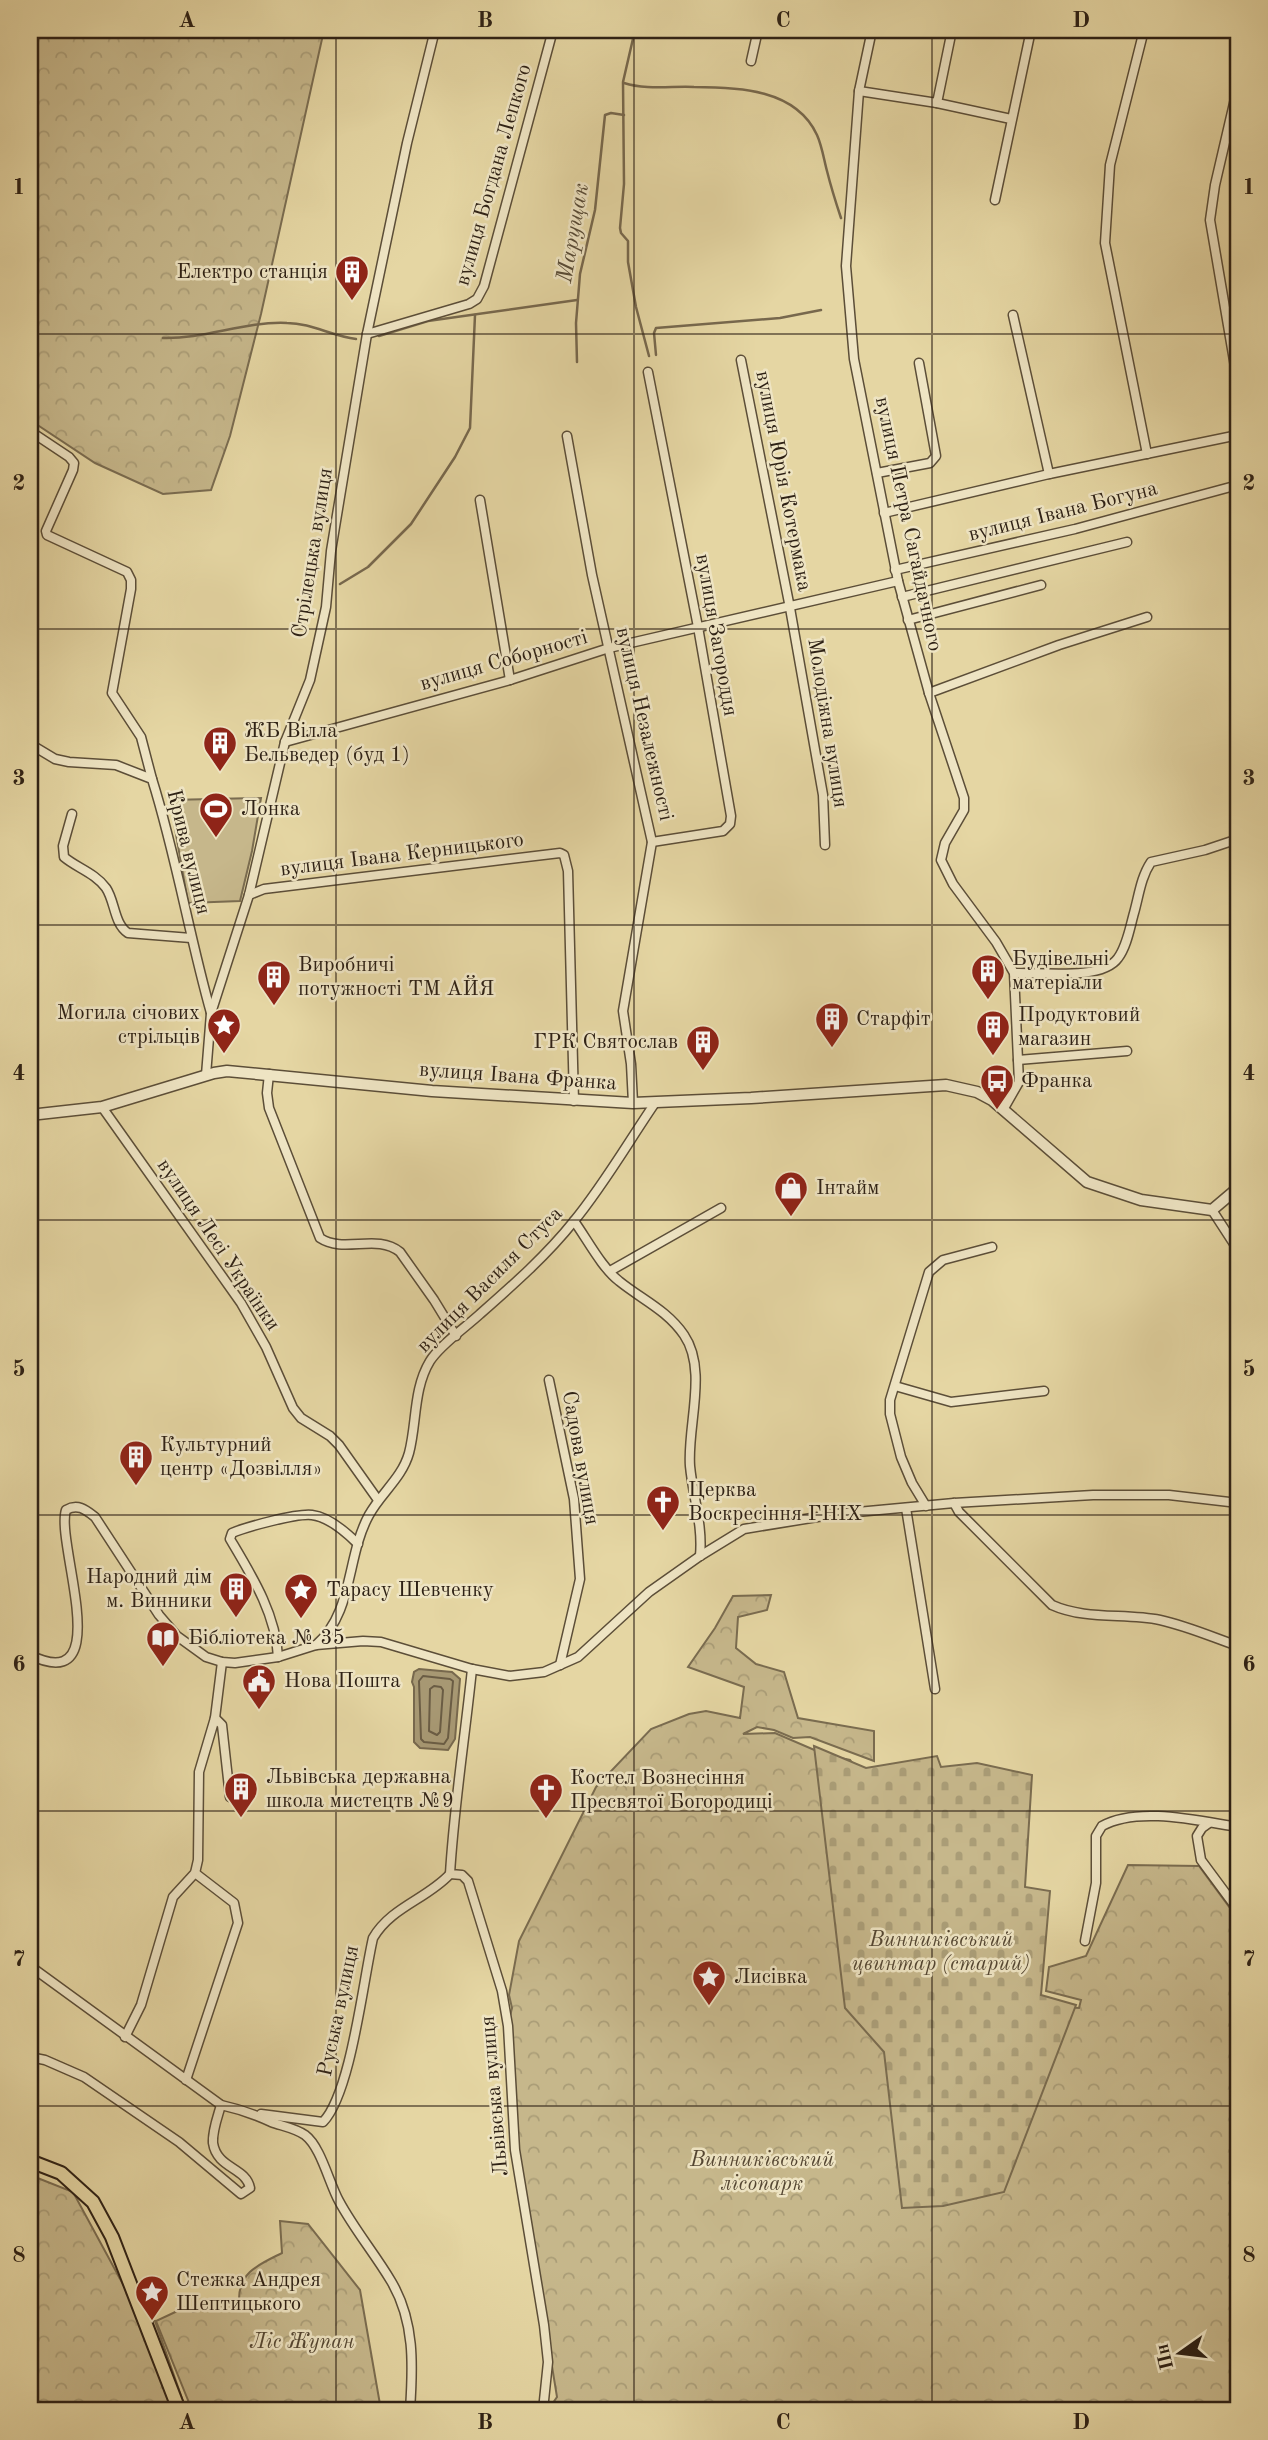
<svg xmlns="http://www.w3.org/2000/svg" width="1268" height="2440" font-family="'Old Standard TT',serif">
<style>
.forest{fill:url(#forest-crowns);stroke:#7a6c50;stroke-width:2}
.cemetery{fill:url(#cemetery-stones);stroke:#7a6c50;stroke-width:2}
.pitch{fill:#c6b78b;stroke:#7a6c50;stroke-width:2}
.water{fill:#a79873;stroke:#77684d;stroke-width:2}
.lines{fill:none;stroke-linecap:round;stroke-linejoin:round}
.shore{stroke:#6a5c44;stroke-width:2}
.stream{stroke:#77684d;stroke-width:2.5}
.minor-casing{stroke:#5c4e38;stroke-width:11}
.tertiary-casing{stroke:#5c4e38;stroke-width:13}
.primary-casing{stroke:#2e2115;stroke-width:16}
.minor{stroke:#eee4c3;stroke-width:8}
.tertiary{stroke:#eee4c3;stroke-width:10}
.primary{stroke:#e5d6a3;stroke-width:12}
.grid{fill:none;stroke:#2e2115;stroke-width:2;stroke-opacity:0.55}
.labels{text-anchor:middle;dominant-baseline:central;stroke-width:5;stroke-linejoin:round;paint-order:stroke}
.street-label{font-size:21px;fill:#2e2115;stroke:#eee4c3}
.poi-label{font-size:21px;fill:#2e2115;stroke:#eee4c3;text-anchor:start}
.park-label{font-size:21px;font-style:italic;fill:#544632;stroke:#eee4c3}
.water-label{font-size:23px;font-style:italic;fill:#584b36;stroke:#eee4c3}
.neatline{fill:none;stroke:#2e2115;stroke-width:2.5}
.grid-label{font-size:23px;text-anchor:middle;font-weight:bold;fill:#2e2115}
</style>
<defs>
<pattern id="forest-crowns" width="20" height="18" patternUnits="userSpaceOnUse" patternTransform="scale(1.75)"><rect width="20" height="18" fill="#c6b78b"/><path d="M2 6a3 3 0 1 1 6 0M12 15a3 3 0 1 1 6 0" fill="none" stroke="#aa9d77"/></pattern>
<pattern id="cemetery-stones" width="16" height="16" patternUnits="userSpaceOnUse" patternTransform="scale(1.75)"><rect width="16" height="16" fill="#c6b78b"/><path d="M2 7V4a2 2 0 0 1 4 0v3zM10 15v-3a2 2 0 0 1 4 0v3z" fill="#aa9d77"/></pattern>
</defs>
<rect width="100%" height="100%" fill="#e5d6a3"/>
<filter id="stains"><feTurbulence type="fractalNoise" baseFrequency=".00286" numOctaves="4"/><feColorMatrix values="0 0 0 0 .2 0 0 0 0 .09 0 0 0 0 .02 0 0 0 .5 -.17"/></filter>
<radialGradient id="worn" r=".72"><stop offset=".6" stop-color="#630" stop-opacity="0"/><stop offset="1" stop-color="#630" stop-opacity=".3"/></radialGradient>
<g class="forest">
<path d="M38,30H324L261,314L230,436L211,490L163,494L95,463L30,420V39Z"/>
<path d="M771,1595L767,1610L738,1617L736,1648L756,1664L784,1672L798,1718L874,1731V1761L810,1737L793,1738L774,1730L757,1727L743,1734L775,1733L826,1755L850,1760L863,1778L911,1916L1060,2007L1079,2008L1081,2000L1046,1991L1049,1967L1086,1956L1128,1865L1199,1866L1238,1919V2410H548L557,2397L518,2157L510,2016L512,2008L509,1995L519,1941L596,1787L651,1729L689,1714L706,1711L740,1718L744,1687L688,1667L715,1628L733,1596Z"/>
<path d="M30,2175L73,2192L144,2323L155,2321L186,2410H30Z"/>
<path d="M280,2221L308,2224L360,2290L381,2410H192L156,2321L186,2307L193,2312L239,2301C238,2272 260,2264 282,2253Z"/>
</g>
<path class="cemetery" d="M814,1746L866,1768L937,1756L941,1767L977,1763L1032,1775L1025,1887L1050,1891L1041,1995L1076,2005L1004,2192L943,2206L902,2208L884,2052L845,2008Z"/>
<path class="pitch" d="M261,798L252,851L240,901L188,903L170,800Z"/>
<path class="water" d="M419,1669L452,1672L460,1679L455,1739L448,1750L420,1748L414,1742V1687L412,1682L414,1672Z"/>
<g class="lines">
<g class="shore">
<path d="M423,1676L450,1679L453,1681L448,1738L444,1744L424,1742L421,1739L419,1681Z"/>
<path d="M434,1686L441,1687L443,1690L440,1732L437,1735L429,1731L430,1689Z"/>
</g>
<g class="stream">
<path d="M635,30L623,82L624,184L620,228L621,233L628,241V262L636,307L649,356"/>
<path d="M624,83C646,90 671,86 694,87C738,87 796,89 817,135C822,146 824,160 827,171C831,187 836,203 841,218"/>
<path d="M379,336L428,321L577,300"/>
<path d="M163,338C205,339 245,321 287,323C311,323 332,336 356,339"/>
<path d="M656,355L654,333L656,328L780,318L821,310"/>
<path d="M577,362L576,323L580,274L595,210L605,115L611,113L624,115"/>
<path d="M340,584L368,567L411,524L455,457L470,428L475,315"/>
</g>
<g class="minor-casing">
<g id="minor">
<path d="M872,30L859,91L937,103L1011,119"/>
<path d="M1144,30L1110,165L1105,243L1147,454"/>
<path d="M751,61L758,30"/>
<path d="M1238,86L1215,185L1210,220L1238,384"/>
<path d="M859,91L846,266L854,359L898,581L929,693L964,798V810L945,843L941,860L953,884L996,942L1014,973L1019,1082L1003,1110"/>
<path d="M937,103L952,30"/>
<path d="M995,200L1031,30"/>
<path d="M1013,315L1049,474"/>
<path d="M367,334L469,304L477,299L484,286L553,30"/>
<path d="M741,360L790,608L823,795L825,845"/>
<path d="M648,372L698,627L731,816L730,824L723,831L652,842"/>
<path d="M30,431L69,457L74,463L73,470L46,531L47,535L127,572L131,580V589L112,693L141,737L152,779"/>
<path d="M567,436L592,575L652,842L623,1011L631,1064L633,1103"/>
<path d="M877,473L930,463L936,456L919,363"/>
<path d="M480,500L510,680"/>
<path d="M884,513L1049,474L1238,435"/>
<path d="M895,570L1075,529L1238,485"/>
<path d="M902,597L1127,542"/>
<path d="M908,620L1041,585"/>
<path d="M929,693L1059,645L1147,617"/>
<path d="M285,742L510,680L609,648L898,581"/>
<path d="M30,744L55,759L69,762L116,765L152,779C176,855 189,935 211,1013"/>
<path d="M72,814L63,846L64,857C77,868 95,873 106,888C115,901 114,924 128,933L191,938"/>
<path d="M249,895L264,889L560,853L564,855L568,871L574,1101"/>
<path d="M1014,973C1040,972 1102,981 1118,958C1127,946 1130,927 1134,913C1139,895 1141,877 1151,862L1205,850L1238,839"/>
<path d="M1018,1060L1127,1051"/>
<path d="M269,1074L267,1093L269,1108L320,1238C344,1254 377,1233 400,1252L434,1300L456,1336"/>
<path d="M206,1075L211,1013L249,895L285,742L310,680L326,607L331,551L367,334L407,143L435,30"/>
<path d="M102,1107L241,1303L266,1347L293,1408L301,1418L330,1436L339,1445L378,1500"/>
<path d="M1212,1210L1238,1250"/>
<path d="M574,1221C587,1239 602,1268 619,1281C641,1299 667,1310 684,1335C708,1370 687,1426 690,1466C693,1497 703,1525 700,1556"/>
<path d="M610,1271L721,1208"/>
<path d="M549,1380L574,1499L580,1579L560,1665"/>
<path d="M895,1386L951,1402L1044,1391"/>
<path d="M954,1503L959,1512L1052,1605C1085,1620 1125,1613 1160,1620C1187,1626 1212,1637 1238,1646"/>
<path d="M926,1506L912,1483L901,1457L890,1414V1400L929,1272L943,1260L992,1247"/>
<path d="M906,1508L935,1689"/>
<path d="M316,1645C354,1612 346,1557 369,1515C381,1493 402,1478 409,1453C417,1423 413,1389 430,1361C440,1345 466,1327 480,1314C513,1285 547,1255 574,1221C603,1186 629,1141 655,1103"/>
<path d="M30,1655C118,1698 55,1543 66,1510C78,1503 86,1510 95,1517L159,1615L177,1636L206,1657L222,1662L235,1663L278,1657L316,1645L363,1641L381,1642L472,1669L510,1676L544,1672L578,1657L649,1592L700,1556L744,1529L836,1514L954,1503L1093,1495H1169L1238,1503"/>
<path d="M278,1657C276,1614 252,1576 230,1539L232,1533C246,1527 297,1513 312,1515C329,1517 346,1532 358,1544"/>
<path d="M472,1669C465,1737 454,1806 450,1874L462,1875L468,1881L502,1991L508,2026L515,2150L544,2325L548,2362L543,2410"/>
<path d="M215,1718L222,1725L230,1797"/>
<path d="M1209,1823L1202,1828L1197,1836L1201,1860L1238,1910"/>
<path d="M1085,1941L1096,1883V1836L1102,1826C1138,1806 1199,1821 1238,1827"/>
<path d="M30,1966L221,2105C239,2109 254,2114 271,2122C282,2126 295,2128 305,2135C321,2147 329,2183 339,2201C354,2229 375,2254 391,2281C415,2321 413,2366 410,2410"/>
<path d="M125,2037L141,2005L173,1897L195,1873L198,1860L199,1772L215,1718L222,1662"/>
<path d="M30,2057L45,2060L84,2077L179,2142L241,2194L250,2188C246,2167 217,2169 213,2143C212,2131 218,2116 221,2105"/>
<path d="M186,2080L238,1923L234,1903L195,1873"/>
<path d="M261,2114L323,2122C351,2093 363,1981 373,1938C391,1907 427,1899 450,1874"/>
</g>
</g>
<g class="tertiary-casing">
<path id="tertiary" d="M30,1115L102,1107L214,1073L227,1071L432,1091L633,1103L751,1098L946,1085L977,1092L992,1100L1087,1182L1141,1200L1212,1210L1238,1188"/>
</g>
<g class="primary-casing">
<path id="primary" d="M30,2161L61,2173L93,2202L112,2237L179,2410"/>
</g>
<use href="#minor" class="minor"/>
<use href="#tertiary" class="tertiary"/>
<use href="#primary" class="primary"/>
</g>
<path class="grid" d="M336,30V2410M634,30V2410M932,30V2410M30,334H1238M30,629H1238M30,925H1238M30,1220H1238M30,1515H1238M30,1811H1238M30,2106H1238"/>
<defs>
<g id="building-pin" transform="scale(1.75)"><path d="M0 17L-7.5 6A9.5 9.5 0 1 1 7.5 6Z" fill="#8f2418" stroke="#eee4c3"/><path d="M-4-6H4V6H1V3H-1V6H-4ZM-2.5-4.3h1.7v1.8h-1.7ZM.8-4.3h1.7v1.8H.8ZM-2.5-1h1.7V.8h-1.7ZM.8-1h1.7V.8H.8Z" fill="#fff"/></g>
<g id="stadium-pin" transform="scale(1.75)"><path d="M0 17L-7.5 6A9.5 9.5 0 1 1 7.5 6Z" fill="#8f2418" stroke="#eee4c3"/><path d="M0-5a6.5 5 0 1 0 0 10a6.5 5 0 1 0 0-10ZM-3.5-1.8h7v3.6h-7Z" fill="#fff"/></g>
<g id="sight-pin" transform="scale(1.75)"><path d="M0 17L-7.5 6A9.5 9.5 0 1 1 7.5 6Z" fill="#8f2418" stroke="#eee4c3"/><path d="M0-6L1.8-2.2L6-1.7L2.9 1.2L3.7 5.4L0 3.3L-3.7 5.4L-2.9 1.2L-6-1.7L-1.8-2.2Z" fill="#fff"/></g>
<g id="bus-pin" transform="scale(1.75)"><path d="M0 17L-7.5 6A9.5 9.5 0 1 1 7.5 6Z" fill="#8f2418" stroke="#eee4c3"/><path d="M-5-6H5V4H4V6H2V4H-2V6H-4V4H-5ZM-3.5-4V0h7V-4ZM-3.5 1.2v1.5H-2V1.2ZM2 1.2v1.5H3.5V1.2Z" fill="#fff"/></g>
<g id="shop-pin" transform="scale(1.75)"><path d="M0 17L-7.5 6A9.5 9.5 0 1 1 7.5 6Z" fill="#8f2418" stroke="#eee4c3"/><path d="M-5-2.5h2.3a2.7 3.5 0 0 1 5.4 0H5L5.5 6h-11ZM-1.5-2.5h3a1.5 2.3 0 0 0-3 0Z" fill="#fff"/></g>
<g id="church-pin" transform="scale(1.75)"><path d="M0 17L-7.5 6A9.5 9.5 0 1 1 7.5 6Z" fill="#8f2418" stroke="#eee4c3"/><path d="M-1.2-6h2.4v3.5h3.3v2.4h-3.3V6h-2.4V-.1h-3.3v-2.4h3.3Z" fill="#fff"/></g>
<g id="library-pin" transform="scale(1.75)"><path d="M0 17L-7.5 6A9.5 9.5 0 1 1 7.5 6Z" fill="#8f2418" stroke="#eee4c3"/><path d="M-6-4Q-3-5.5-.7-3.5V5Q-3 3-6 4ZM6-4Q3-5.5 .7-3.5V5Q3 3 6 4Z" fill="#fff"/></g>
<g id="civic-pin" transform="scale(1.75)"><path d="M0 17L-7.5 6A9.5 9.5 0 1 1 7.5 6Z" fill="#8f2418" stroke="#eee4c3"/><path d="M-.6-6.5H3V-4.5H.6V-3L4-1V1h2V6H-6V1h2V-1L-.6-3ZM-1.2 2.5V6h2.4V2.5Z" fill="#fff"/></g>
</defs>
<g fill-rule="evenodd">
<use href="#building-pin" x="352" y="272"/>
<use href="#building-pin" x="220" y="743"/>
<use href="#stadium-pin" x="216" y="809"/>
<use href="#building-pin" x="988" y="971"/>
<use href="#building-pin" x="274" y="977"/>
<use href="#building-pin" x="832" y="1019"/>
<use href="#sight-pin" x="224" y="1025"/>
<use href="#building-pin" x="993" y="1027"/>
<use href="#building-pin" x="703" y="1042"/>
<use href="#bus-pin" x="997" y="1081"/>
<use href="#shop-pin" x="791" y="1188"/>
<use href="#building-pin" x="136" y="1457"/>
<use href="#church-pin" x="663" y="1502"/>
<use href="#building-pin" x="236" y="1589"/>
<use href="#sight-pin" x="301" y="1590"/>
<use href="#library-pin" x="163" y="1638"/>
<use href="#civic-pin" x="259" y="1681"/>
<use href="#building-pin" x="241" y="1789"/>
<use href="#church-pin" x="546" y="1790"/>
<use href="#sight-pin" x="709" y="1977"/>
<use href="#sight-pin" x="152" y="2292"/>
</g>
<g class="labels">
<g class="street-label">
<text transform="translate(494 175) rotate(-74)">вулиця Богдана Лепкого</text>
<text transform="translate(783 481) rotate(79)">вулиця Юрія Котермака</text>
<text transform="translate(1063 512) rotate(-14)">вулиця Івана Богуна</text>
<text transform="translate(908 524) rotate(78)">вулиця Петра Сагайдачного</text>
<text transform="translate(313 553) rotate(-81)">Стрілецька вулиця</text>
<text transform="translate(716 635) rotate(80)">вулиця Загороддя</text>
<text transform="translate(504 661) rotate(-16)">вулиця Соборності</text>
<text transform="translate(827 723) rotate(81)">Молодіжна вулиця</text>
<text transform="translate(644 724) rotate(77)">вулиця Незалежності</text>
<text transform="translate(188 852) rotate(76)">Крива вулиця</text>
<text transform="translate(402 855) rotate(-7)">вулиця Івана Керницького</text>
<text transform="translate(518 1077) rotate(4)">вулиця Івана Франка</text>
<text transform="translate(218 1245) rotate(56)">вулиця Лесі Українки</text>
<text transform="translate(490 1280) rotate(-45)">вулиця Василя Стуса</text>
<text transform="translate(580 1458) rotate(80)">Садова вулиця</text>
<text transform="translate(339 2011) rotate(-78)">Руська вулиця</text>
<text transform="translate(495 2096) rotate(-95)">Львівська вулиця</text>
</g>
<g class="poi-label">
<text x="328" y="272" text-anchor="end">Електро станція</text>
<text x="244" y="731">ЖБ Вілла<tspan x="244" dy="24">Бельведер (буд 1)</tspan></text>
<text x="241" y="809">Лонка</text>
<text x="1012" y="959">Будівельні<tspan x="1012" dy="24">матеріали</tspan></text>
<text x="298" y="965">Виробничі<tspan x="298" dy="24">потужності ТМ АЙЯ</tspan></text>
<text x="200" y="1013" text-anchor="end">Могила січових<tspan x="200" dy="24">стрільців</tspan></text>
<text x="1018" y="1015">Продуктовий<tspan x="1018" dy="24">магазин</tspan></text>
<text x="856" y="1019">Старфіт</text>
<text x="678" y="1042" text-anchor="end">ГРК Святослав</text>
<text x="1021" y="1081">Франка</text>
<text x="816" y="1188">Інтайм</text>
<text x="160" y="1445">Культурний<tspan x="160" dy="24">центр «Дозвілля»</tspan></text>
<text x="688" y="1490">Церква<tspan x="688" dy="24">Воскресіння ГНІХ</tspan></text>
<text x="212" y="1577" text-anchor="end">Народний дім<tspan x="212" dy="24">м. Винники</tspan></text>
<text x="326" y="1590">Тарасу Шевченку</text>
<text x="188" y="1638">Бібліотека № 35</text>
<text x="284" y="1681">Нова Пошта</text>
<text x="266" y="1777">Львівська державна<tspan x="266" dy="24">школа мистецтв №9</tspan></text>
<text x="570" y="1778">Костел Вознесіння<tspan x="570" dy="24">Пресвятої Богородиці</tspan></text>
<text x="734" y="1977">Лисівка</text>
<text x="176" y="2280">Стежка Андрея<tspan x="176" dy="24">Шептицького</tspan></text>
</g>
<g class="park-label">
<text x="941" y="1940">Винниківський<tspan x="941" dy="24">цвинтар (старий)</tspan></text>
<text x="762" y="2160">Винниківський<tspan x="762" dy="24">лісопарк</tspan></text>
<text x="302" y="2342">Ліс Жупан</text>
</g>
<g class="water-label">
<text transform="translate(573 233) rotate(-80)">Марущак</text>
</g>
</g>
<rect width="1268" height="2440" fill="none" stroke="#e5d6a3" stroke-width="77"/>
<g transform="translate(1180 2353) rotate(256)" stroke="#eee4c3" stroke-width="5" paint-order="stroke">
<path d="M0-5L12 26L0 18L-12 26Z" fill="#2e2115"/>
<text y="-10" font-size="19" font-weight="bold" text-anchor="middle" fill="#2e2115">Пн</text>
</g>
<rect x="38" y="38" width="1192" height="2364" class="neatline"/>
<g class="grid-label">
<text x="187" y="27">A</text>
<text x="485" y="27">B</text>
<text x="783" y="27">C</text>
<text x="1081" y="27">D</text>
<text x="19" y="194">1</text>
<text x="1249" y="194">1</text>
<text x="19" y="490">2</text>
<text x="1249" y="490">2</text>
<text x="19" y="785">3</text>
<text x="1249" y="785">3</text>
<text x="19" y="1080">4</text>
<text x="1249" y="1080">4</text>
<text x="19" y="1376">5</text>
<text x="1249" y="1376">5</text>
<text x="19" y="1671">6</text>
<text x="1249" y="1671">6</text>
<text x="19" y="1966">7</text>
<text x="1249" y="1966">7</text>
<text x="19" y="2262">8</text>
<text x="1249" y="2262">8</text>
<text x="187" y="2429">A</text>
<text x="485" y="2429">B</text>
<text x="783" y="2429">C</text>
<text x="1081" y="2429">D</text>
</g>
<rect width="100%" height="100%" filter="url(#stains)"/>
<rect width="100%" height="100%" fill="url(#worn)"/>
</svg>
